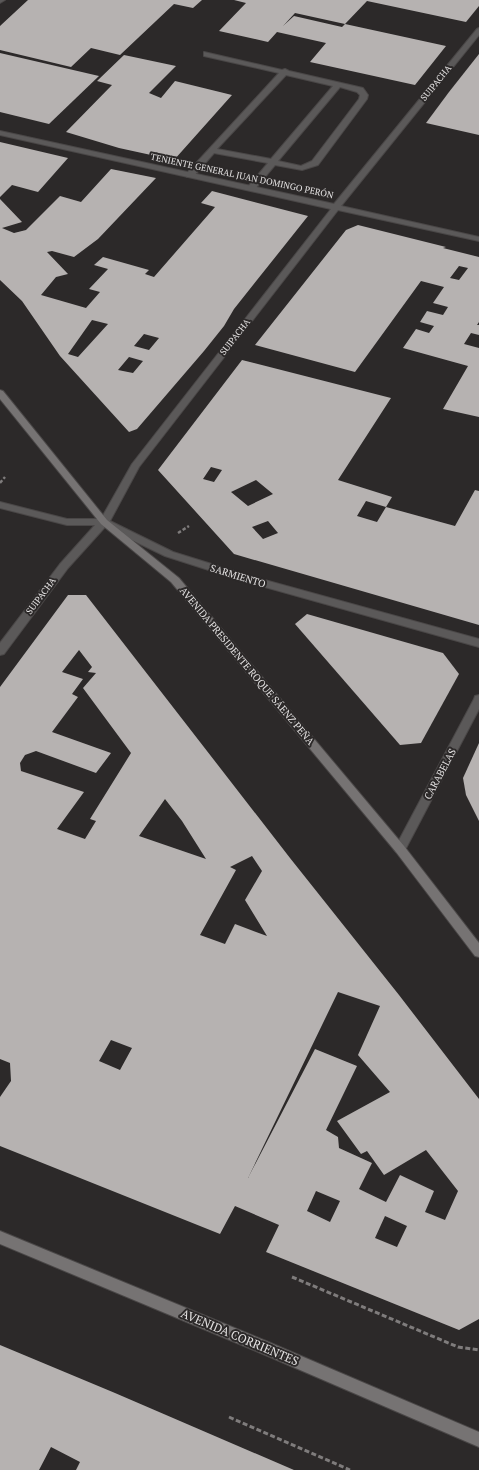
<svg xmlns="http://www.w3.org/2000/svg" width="479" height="1470" font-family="'PT Serif',serif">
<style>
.building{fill:#b6b2b1;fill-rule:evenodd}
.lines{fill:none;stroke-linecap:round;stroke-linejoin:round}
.service-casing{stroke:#4a4747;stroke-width:2}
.pedestrian-casing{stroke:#4a4747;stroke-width:2}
.minor-casing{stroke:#4a4747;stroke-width:2}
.secondary-casing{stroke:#4a4747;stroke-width:2}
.path-far1{stroke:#7f7c7c;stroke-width:2.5;stroke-dasharray:3.5 2;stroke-linecap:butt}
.path{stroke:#7f7c7c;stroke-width:3;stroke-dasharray:5 2.5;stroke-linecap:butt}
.service{fill:#5b5959;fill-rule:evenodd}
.pedestrian{fill:#5b5959;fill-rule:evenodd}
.minor{fill:#5b5959;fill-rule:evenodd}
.secondary{fill:#767373;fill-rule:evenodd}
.labels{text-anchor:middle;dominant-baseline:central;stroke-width:4;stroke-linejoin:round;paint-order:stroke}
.far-street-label{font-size:9px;fill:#e5e3e3;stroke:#2c2929}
.street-label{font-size:10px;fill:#e5e3e3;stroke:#2c2929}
.near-street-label{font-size:12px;fill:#e5e3e3;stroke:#2c2929}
</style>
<rect width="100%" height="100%" fill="#2c2929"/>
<g class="building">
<path d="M28,0H202L193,8L174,4L120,55L91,48L71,67L0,50V26Z"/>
<path d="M234,0H479V6L466,22L367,1L345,24L295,13L283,26L294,16L342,27L345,24L446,46L415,85L310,62L326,43L277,32L268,42L219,31L246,3Z"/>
<path d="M0,53L99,76L49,124L0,112Z"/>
<path d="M479,54V135L426,123L449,92Z"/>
<path d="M124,55L176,66L149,93L161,98L175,81L232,95L174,160L119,148L66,132L112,85L97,81Z"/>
<path d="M0,142L68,158L38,192L12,185L0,197Z"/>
<path d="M111,169L156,178L98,239L74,257L52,251L47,252L68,274L56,277L41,295L86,308L100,292L89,289L108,269L94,265L103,257L149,270L145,274L154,277L215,207L201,203L212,191L308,216L234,309L224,326L204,351L137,429L129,432L60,356L22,301L0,280V199L22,222L2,228L14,233L26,230L60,196L81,202ZM92,320L108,324L78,357L68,354ZM144,334L159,338L149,350L134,346ZM129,357L143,361L133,373L118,370Z"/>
<path d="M358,225L446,247L443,248L479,257V322L477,325H479V335L471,333L464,344L479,348V417L443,409L468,366L403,348L416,329L429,333L434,326L420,322L427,311L443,315L448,307L433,303L444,287L421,281L355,372L255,345L346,230ZM459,266L468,268L459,280L450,278Z"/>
<path d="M242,360L391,398L338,480L392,497L386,507L366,501L357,516L377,522L386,507L455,526L475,490L479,491V625L234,554L158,470ZM211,467L222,470L214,482L203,479ZM256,480L273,494L248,506L231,492ZM268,521L278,533L263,539L252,527Z"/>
<path d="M68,595H86L290,858L399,995L479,1099V1319L459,1330L266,1252L279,1225L235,1206L220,1234L0,1146V1097L11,1081L10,1063L0,1059V687ZM79,650L92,667L88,672L96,673L83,688L131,753L90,819L96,821L85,839L57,829L84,792L21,771L20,763L25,755L36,751L96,773L111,753L52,732L78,697L72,694L83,679L62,672ZM165,799L182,821L206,859L139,836ZM252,856L262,871L245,900L267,936L235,924L225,944L200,935L236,870L230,867ZM338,992L380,1006L358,1055L390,1092L337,1121L361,1154L367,1151L384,1175L426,1150L458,1191L445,1220L425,1212L434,1191L400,1175L386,1202L359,1189L372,1163L339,1148L338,1137L326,1130L357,1066L315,1049L248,1178ZM111,1040L132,1048L120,1070L99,1061ZM316,1191L340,1201L330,1222L307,1211ZM385,1216L407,1226L397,1247L375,1238Z"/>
<path d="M307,614L443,653L459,674L421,743L400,745L295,624Z"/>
<path d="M479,743V821L466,795L463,778Z"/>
<path d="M0,1345L115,1393L294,1470H76L80,1462L51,1447L39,1470H0Z"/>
</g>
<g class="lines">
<g class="service-casing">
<path id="service" d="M204,52L282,70L285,69L289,71L363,88L368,95L367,99L318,165L302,170L275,165L254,190H251L247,188L268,163L214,153L193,177H187V173L279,73L204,56ZM286,75L333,86L271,159L217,149ZM340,87L357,92L360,95L359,99L312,161L301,166L278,161Z"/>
</g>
<g class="pedestrian-casing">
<path id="pedestrian" d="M479,695V709L404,852L400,854L396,852L394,849L396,846L474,699L475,696Z"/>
</g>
<g class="minor-casing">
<g id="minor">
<path d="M0,0H5L0,3Z"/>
<path d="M479,28V35L341,206L479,237V241L338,210L139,467L110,521L173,552L250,576L479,639V647L243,581L165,556L105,527L68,568L4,654L0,655V643L60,564L95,525H67L0,508V502L67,519H101L132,464L331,209L0,135V131L334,204L477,29Z"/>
</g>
</g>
<g class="secondary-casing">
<g id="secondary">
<path d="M0,390L3,391L107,520L179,578L404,846L479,943V957L475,956L396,852L171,582L101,524L0,399Z"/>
<path d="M0,1231L266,1341L479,1432V1447L256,1351L0,1244Z"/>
</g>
</g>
<g class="path-far1">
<path d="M0,483L5,477"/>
<path d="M178,533L189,526"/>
</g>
<g class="path">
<path d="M292,1277L458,1347L479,1350"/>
<path d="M229,1417L350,1470"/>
</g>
<use href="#service" class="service"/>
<use href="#pedestrian" class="pedestrian"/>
<use href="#minor" class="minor"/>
<use href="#secondary" class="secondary"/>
</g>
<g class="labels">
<g class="far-street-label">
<text transform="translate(436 83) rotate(-51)">SUIPACHA</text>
<text transform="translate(242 176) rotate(12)">TENIENTE GENERAL JUAN DOMINGO PERÓN</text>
<text transform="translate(235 337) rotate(-52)">SUIPACHA</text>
<text transform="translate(41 596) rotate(-53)">SUIPACHA</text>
</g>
<g class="street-label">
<text transform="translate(238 576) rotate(17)">SARMIENTO</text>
<text transform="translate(247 666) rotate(50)">AVENIDA PRESIDENTE ROQUE SÁENZ PEÑA</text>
<text transform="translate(440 774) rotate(-62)">CARABELAS</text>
</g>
<g class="near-street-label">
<text transform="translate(240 1337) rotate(23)">AVENIDA CORRIENTES</text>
</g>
</g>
</svg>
